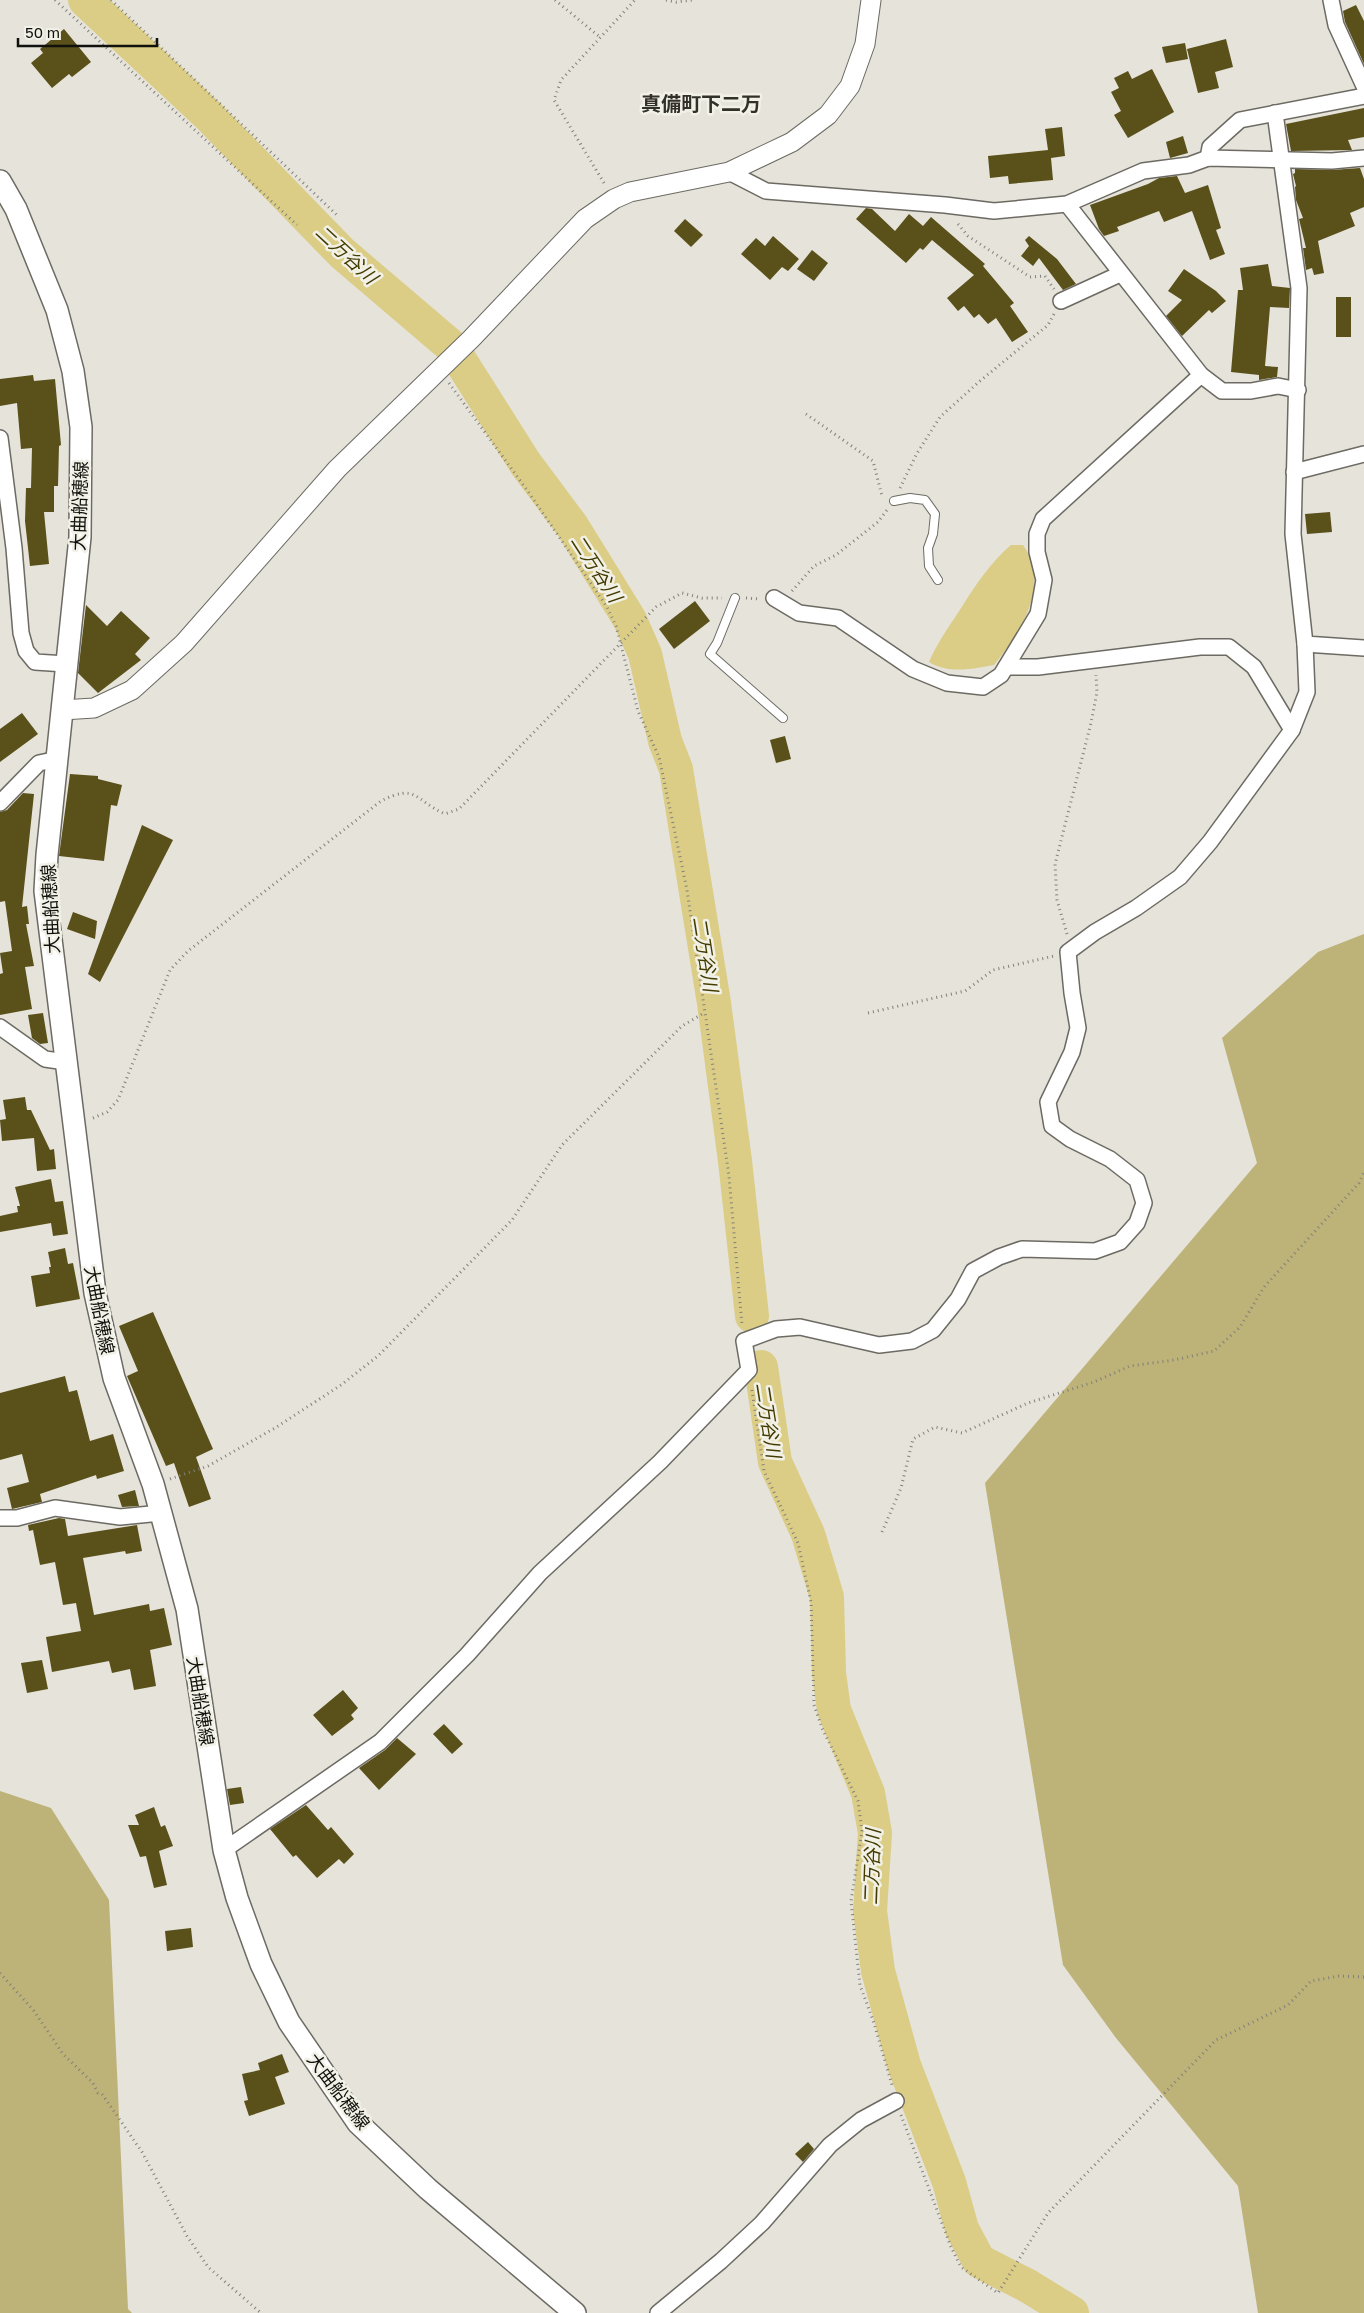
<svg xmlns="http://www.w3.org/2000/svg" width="1364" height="2313" font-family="'Golos Text','Noto Sans JP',sans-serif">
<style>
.green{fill:#bdb277}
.water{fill:#dbcd86}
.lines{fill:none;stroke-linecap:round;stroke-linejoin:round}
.river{stroke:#dbcd86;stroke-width:34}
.building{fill:#5a501a}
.service-casing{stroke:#6c6a62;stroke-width:10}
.minor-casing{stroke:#6c6a62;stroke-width:18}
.tertiary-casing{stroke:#6c6a62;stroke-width:21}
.secondary-casing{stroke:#6c6a62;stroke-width:24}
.path{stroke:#82817a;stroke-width:3;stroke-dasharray:1 4;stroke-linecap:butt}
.service{stroke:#fff;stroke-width:8}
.minor{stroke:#fff;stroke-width:15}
.tertiary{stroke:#fff;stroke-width:19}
.secondary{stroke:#fff;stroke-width:21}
.labels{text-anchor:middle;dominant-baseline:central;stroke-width:5;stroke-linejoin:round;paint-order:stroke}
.street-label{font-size:18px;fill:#10100c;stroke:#f2f1e7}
.water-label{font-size:19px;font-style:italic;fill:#443b00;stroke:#f2f1e7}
.quarter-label{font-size:20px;font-weight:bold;fill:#323029;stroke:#f2f1e7}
</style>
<rect width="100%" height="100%" fill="#e5e3da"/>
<g class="green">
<path d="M1364,934V2313H1258L1238,2186L1116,2038L1063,1965L985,1483L1257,1163L1222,1038L1318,952Z"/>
<path d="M0,1791L51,1808L109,1900L128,2309L132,2313H0Z"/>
</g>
<path class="water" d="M1011,545H1023C1052,584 1020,633 994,665C974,669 947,674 929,662C938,641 951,624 963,605C977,583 991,562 1011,545Z"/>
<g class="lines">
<g class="river">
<path d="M85,0L208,115L342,253L451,346L525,463L572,526L630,620L645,654L665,741L676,769L714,1003L735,1161L752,1316"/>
<path d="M761,1367L775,1462L808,1534L827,1597L829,1673L834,1710L868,1793L875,1833L870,1911L878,1971L904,2065L949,2182L962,2229L979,2261L1028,2286L1072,2313"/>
</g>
</g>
<g class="building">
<path d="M1356,5L1364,21V64L1345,22L1343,11Z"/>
<path d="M64,29L91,62L72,77L69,74L52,88L31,63L43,53L40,49Z"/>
<path d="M1226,39L1233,67L1215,72L1219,88L1198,93L1187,49Z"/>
<path d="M1185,43L1188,59L1166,63L1162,47Z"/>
<path d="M1152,69L1174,112L1128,138L1114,115L1121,111L1111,92L1119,88L1114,78L1128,71L1132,79Z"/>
<path d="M1364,108V137L1348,140L1352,150L1291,151L1286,124Z"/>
<path d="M1062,127L1065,156L1051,158L1053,180L1009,184L1008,176L990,178L988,156L1048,150L1045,129Z"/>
<path d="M1183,136L1188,153L1170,158L1166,142Z"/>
<path d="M1360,168L1364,179V207L1350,213L1355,226L1318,241L1324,273L1314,275L1312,268L1306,270L1303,248H1306L1299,219L1303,218L1296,200L1295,187L1296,186L1293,174L1295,173V169L1332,170Z"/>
<path d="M1177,176L1185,193L1208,185L1221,228L1216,230L1225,254L1210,260L1192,211L1164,222L1159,211L1117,227L1119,231L1104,236L1099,229L1090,205L1148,184L1159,178Z"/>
<path d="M866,208L872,209L895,231L909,214L923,226L931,217L985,264L983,266L1014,303L1010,306L1028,332L1012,342L996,318L988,324L979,314L974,318L964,306L958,311L947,298L974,275L932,240L923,250L920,248L906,263L856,219Z"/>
<path d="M685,219L703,235L691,247L674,231Z"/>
<path d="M773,236L799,259L788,271L782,267L770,280L741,254L756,238L765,246Z"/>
<path d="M1029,236L1057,259L1076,284L1063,290L1039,258L1033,266L1021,256L1029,246L1025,240Z"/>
<path d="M812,250L828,263L814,281L797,269Z"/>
<path d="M1268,264L1272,286L1290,288L1289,308L1270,307L1265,366L1278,367L1277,377L1259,380V375L1231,372L1238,290H1243L1240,268Z"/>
<path d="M1184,269L1216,291L1226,301L1212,313L1209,310L1182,336L1166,316L1182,300L1168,291Z"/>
<rect x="1336" y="297" width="15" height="40"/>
<path d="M33,375L34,381L55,379L61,445L59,446L58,486H54V512H44L49,564L30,566L25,521L26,488H31L32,448L21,449L17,403L0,406V379Z"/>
<path d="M1330,512L1332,532L1307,534L1305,514Z"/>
<path d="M695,601L710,621L674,649L659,629Z"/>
<path d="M86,605L107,626L121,611L150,638L135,654L141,660L98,693L78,673Z"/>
<path d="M22,713L38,734L0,762V729Z"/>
<path d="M785,736L791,759L776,763L770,740Z"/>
<path d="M70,774L98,776V779L122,785L117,806L111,805L104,861L59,856Z"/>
<path d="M23,793L34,794L22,907L27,906L29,924H26L34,966L25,967L32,1009L0,1015V974L3,973L0,953L12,951L5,901L0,902V812L7,810Z"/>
<path d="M142,825L173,840L100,982L88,974Z"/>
<path d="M73,912L97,921L95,939L67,929Z"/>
<path d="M43,1013L48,1043L40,1044L32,1038L28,1015Z"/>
<path d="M25,1097L27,1110H31L50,1150L54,1149L56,1169L37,1171L34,1138L2,1141L0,1120L6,1119L3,1100Z"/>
<path d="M51,1179L55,1202L63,1201L68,1234L53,1236L51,1223L0,1232V1216L18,1212L17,1206H20L15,1187Z"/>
<path d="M65,1248L68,1264L73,1263L80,1299L36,1307L31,1276L50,1273L49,1267H51L48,1252Z"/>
<path d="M153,1312L213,1449L196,1457L211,1499L189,1507L174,1463L166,1466L127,1376L138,1371L119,1326Z"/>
<path d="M65,1376L69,1392L77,1390L90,1441L113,1434L124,1471L97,1479L96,1475L40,1494L42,1502L12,1509L7,1488L29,1482L22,1454L0,1460V1393Z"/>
<path d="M135,1490L139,1506L122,1507L118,1495Z"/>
<path d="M59,1518L65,1519L68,1536L137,1525L142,1551L126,1554L125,1551L83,1558L94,1615L149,1604L150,1611L164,1608L172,1645L150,1650L156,1686L134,1690L130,1669L112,1673L109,1661L52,1672L46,1637L81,1631L76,1603L63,1605L55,1562L40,1565L33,1530L29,1531L28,1525Z"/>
<path d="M42,1660L48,1689L27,1693L21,1663Z"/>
<path d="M343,1690L358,1708L351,1715L354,1719L332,1736L313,1715Z"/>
<path d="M444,1724L463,1744L452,1754L433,1734Z"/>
<path d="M397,1738L416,1754L379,1790L359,1768L385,1750Z"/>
<path d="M241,1787L244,1803L230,1805L227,1789Z"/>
<path d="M306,1805L328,1830L331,1827L354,1854L344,1864L339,1859L317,1878L296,1855L293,1857L270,1829Z"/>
<path d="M154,1807L161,1827L165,1825L173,1846L159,1851L167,1885L154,1888L146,1856L140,1857L128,1825H139L135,1815Z"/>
<path d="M191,1928L193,1947L167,1951L165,1931Z"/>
<path d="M282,2054L289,2072L275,2077L285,2104L249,2116L244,2101L248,2100L242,2074L260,2070L258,2063Z"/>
<path d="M808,2142L814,2149L803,2162L795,2154Z"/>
</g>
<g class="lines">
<g class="service-casing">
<g id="service">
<path d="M894,501L910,498L925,500L935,514L933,534L928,548L929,566L938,580"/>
<path d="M735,598L717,643L710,654L783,718"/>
</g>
</g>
<g class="minor-casing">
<g id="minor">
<path d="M1331,0L1336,25L1364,86"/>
<path d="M1275,113L1299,288L1293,534L1305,644L1364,648"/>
<path d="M1208,158L1210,147L1240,120L1364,96"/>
<path d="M729,172L766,191L945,205L994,211L1067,204L1143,171L1189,165L1208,158L1332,161L1364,158"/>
<path d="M1067,204L1201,375L1222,391H1251L1278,386L1298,390"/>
<path d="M1061,301L1120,274"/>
<path d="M0,438L14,548L21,633L26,651L35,662L66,664"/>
<path d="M1294,472L1364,454"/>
<path d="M774,598L799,613L838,618L913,669L947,683L983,687L1001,675L1038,614L1044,580L1037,552V534L1043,519L1201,375"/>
<path d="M1006,667H1038L1200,647H1229L1254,667L1292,730"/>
<path d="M0,803L39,763L58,759"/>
<path d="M0,1027L45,1059L66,1062"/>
<path d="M0,1518H17L55,1508L120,1517L161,1513"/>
<path d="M224,1850L380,1742L467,1655L540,1573L660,1462L749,1370L744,1341L776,1329L800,1327L879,1345L912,1341L933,1330L958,1299L973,1271L999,1257L1022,1249L1095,1251L1120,1242L1137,1223L1144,1203L1137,1180L1110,1159L1070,1139L1052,1126L1048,1102L1072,1052L1078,1028L1072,993L1068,952L1095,932L1136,908L1180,877L1210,842L1292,730L1307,692L1305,644"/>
<path d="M658,2313L721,2261L762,2223L830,2145L861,2120L896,2101"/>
</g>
</g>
<g class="tertiary-casing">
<path id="tertiary" d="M62,710L94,708L132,690L184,643L337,469L471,339L585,219L614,199L630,192L729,172L792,142L828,115L850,86L865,44L871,0"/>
</g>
<g class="secondary-casing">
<path id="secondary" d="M0,181L16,209L57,310L73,371L81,427L80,537L47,855L45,891L95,1293L114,1378L153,1484L187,1609L224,1850L237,1898L261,1964L289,2022L358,2123L428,2189L575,2313"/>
</g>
<g class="path">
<path d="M55,0L297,225"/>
<path d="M111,0L339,217"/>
<path d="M555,0L601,38"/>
<path d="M666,0L676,2L692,0"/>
<path d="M604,183L554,100L561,80L635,0"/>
<path d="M958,224L968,236L1030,277L1045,276L1054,289"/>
<path d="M449,383L527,490L607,607L616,626L638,711L659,757L687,890L729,1176L742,1325"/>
<path d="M806,414L873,461L882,496"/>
<path d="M900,488L916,455L940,417L980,381L1048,325L1054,314"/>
<path d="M792,591L814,566L836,555L878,522L887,510"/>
<path d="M746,598L759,599"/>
<path d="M1067,934L1057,900L1055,864L1091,723L1097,692L1096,675"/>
<path d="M868,1013L965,991L993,970L1054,956"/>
<path d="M93,1118L107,1112L118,1100L170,970L188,951L381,801C417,783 414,800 445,814L459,809L656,607L682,593L702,598H722"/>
<path d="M752,1390L764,1471L798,1543L811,1602L814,1705L822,1728L858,1801L862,1831L851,1901L860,1985L874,2023L892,2085"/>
<path d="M170,1479L208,1466L275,1428L341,1385L378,1356L512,1220L562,1145L682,1026L704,1013"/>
<path d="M882,1532L901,1488L913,1439L935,1427L962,1433L1028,1403L1094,1382L1130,1366L1174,1360L1214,1351L1240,1327L1264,1287L1359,1183L1364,1172"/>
<path d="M0,1973L34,2011L63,2054L93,2083L98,2093L102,2094L142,2152L187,2236L208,2267L261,2313"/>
<path d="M901,2115L951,2247L961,2267L998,2293L1048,2213L1216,2040L1288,2005L1311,1981L1339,1976L1364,1977"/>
</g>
<use href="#service" class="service"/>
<use href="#minor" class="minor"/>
<use href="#tertiary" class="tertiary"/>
<use href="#secondary" class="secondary"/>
</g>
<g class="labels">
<g class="street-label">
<text transform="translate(79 506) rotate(-88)">大曲船穂線</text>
<text transform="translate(50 909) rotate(-93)">大曲船穂線</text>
<text transform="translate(100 1310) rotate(79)">大曲船穂線</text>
<text transform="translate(201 1701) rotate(81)">大曲船穂線</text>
<text transform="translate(339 2091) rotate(53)">大曲船穂線</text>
</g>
<g class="water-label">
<text transform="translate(347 254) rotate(43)">二万谷川</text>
<text transform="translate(597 568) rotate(57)">二万谷川</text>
<text transform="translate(706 954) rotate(81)">二万谷川</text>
<text transform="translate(769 1420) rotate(81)">二万谷川</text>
<text transform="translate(871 1867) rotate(-88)">二万谷川</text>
</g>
<g class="quarter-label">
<text x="701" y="103">真備町下二万</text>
</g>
</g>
<path d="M18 38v8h139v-8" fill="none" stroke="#10100c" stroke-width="2.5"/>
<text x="25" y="38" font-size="15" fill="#10100c" stroke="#f2f1e7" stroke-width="4" paint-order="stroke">50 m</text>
</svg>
